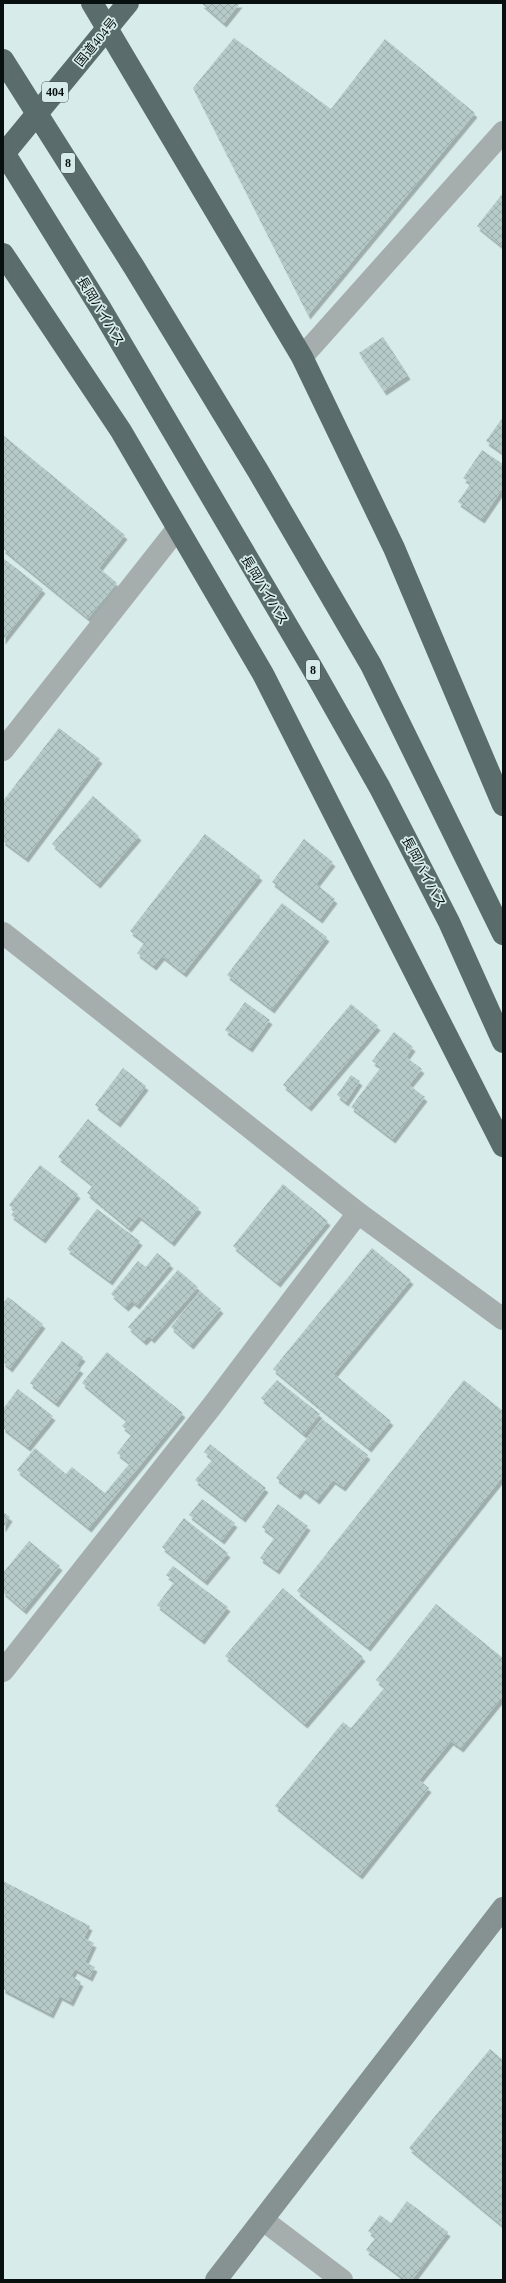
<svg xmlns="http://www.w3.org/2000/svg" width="506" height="2283" font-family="'Times New Roman','Noto Sans JP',serif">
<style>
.building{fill:url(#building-cross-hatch);filter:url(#shadow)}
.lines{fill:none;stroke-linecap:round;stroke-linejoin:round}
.street{stroke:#a5aead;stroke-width:22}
.secondary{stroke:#859291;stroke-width:22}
.highway{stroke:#5a6d6c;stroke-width:22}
.labels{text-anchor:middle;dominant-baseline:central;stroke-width:3.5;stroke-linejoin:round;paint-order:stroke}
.shield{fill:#d7ecea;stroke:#465151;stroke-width:1}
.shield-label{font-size:12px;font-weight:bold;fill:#080f0f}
.street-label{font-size:13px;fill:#080f0f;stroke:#d7ecea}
</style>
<defs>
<pattern id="building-cross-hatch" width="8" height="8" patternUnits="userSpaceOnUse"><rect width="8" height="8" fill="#b6cbc9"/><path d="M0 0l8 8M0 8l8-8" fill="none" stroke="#9badab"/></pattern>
<filter id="shadow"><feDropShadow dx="2.5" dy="4.5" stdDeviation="0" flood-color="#0004"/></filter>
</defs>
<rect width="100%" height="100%" fill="#d7ecea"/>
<g class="building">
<path d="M201,3H240L224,23Z"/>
<path d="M234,38L331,109L385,39L475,113L308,315L193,88Z"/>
<path d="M503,193V247L477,226Z"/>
<path d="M383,337L408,375L384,391L359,353Z"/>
<path d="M503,417V453L486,441Z"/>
<path d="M3,435L125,535L99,568L117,583L88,618L3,549Z"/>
<path d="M482,450L503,464V488L482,519L458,502L471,483L463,478Z"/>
<path d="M3,558L43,589L3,640Z"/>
<path d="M59,728L100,759L26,858L3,841V801Z"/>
<path d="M93,796L139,836L98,884L52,844Z"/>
<path d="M205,834L260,876L184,973L162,956L154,966L137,953L145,942L130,931Z"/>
<path d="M304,839L333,862L316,884L335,899L320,919L272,882Z"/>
<path d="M282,903L327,937L272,1009L227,975Z"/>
<path d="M245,1002L270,1020L250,1048L225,1030Z"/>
<path d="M351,1004L378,1026L309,1107L283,1085Z"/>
<path d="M394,1032L413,1047L406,1057L422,1069L409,1085L425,1097L393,1139L351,1107L381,1067L372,1061Z"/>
<path d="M123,1068L146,1086L118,1123L95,1105Z"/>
<path d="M351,1075L360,1081L346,1102L337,1095Z"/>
<path d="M88,1119L199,1208L172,1242L139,1216L129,1228L87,1193L93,1185L58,1157Z"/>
<path d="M40,1165L78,1194L43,1239L11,1215L15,1210L9,1205Z"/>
<path d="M283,1184L328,1221L278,1283L233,1246Z"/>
<path d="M97,1209L140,1241L110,1281L67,1249Z"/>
<path d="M372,1248L411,1280L334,1374L391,1421L369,1448L273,1369Z"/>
<path d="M157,1253L171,1264L137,1305L132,1301L126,1307L111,1294L138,1261L146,1267Z"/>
<path d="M178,1270L198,1287L152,1339L149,1336L144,1341L128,1327Z"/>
<path d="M200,1291L221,1309L191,1345L171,1327Z"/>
<path d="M8,1297L43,1324L10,1368L3,1362V1303Z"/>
<path d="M62,1341L83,1357L76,1366L81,1369L56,1403L30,1383Z"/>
<path d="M107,1352L183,1413L89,1528L17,1470L35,1448L66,1474L72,1467L105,1493L130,1463L117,1453L132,1434L122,1426L127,1420L82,1383Z"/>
<path d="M277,1380L320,1414L304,1434L261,1398Z"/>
<path d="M464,1380L503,1411V1476L368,1647L297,1591Z"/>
<path d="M18,1389L53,1416L28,1447L3,1428V1409Z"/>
<path d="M322,1419L368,1455L343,1487L333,1480L317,1500L303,1489L298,1495L276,1478Z"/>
<path d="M210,1444L266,1488L243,1518L195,1480L213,1459L204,1452Z"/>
<path d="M202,1499L235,1523L222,1540L189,1515Z"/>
<path d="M278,1504L308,1526L277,1570L260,1558L275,1537L262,1527Z"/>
<path d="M3,1512L10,1517L3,1528Z"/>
<path d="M184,1518L228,1553L205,1581L162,1547Z"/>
<path d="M29,1541L60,1566L24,1610L3,1592V1573Z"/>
<path d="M173,1566L228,1607L202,1640L157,1605L175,1581L166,1575Z"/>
<path d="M283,1588L363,1657L305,1724L225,1656Z"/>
<path d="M436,1604L503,1658V1696L461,1748L451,1741L419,1780L429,1788L360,1875L275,1806L343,1722L351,1728L385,1687L376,1680Z"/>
<path d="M3,1881L90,1926L84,1938L94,1943L85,1962L95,1967L90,1977L75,1969L71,1976L81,1982L71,2002L60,1996L51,2014L3,1989Z"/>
<path d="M490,2049L503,2060V2226L409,2148Z"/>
<path d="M407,2201L448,2232L412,2280H406L366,2250L376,2237L368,2231L380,2215L391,2223Z"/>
</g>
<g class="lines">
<g class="street">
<path d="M302,357L503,132"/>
<path d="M3,750L177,529"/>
<path d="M3,933L358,1213L503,1319"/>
<path d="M3,1671L212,1406L358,1213"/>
<path d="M263,2220L342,2280"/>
</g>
<path class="secondary" d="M216,2280L503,1908"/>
<g class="highway">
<path d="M92,3L302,357L394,548L503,805"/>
<path d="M3,60L134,267L258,471L371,665L503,934"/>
<path d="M3,151L101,309L311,666L380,788L449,922L503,1042"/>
<path d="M3,155L128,3"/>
<path d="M3,254L121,431L263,674L503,1146"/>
</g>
</g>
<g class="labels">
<g class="shield">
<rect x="42" y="82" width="26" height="20" rx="3"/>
<rect x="61" y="153" width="14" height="20" rx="3"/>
<rect x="306" y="660" width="14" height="20" rx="3"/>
</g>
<g class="shield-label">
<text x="55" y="92">404</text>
<text x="68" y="163">8</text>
<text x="313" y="670">8</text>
</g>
<g class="street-label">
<text transform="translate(96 42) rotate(-51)">国道404号</text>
<text transform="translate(101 311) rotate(59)">長岡バイパス</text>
<text transform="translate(265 590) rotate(59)">長岡バイパス</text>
<text transform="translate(424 872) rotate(62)">長岡バイパス</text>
</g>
</g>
<rect width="506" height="2283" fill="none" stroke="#080f0f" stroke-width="8"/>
</svg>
